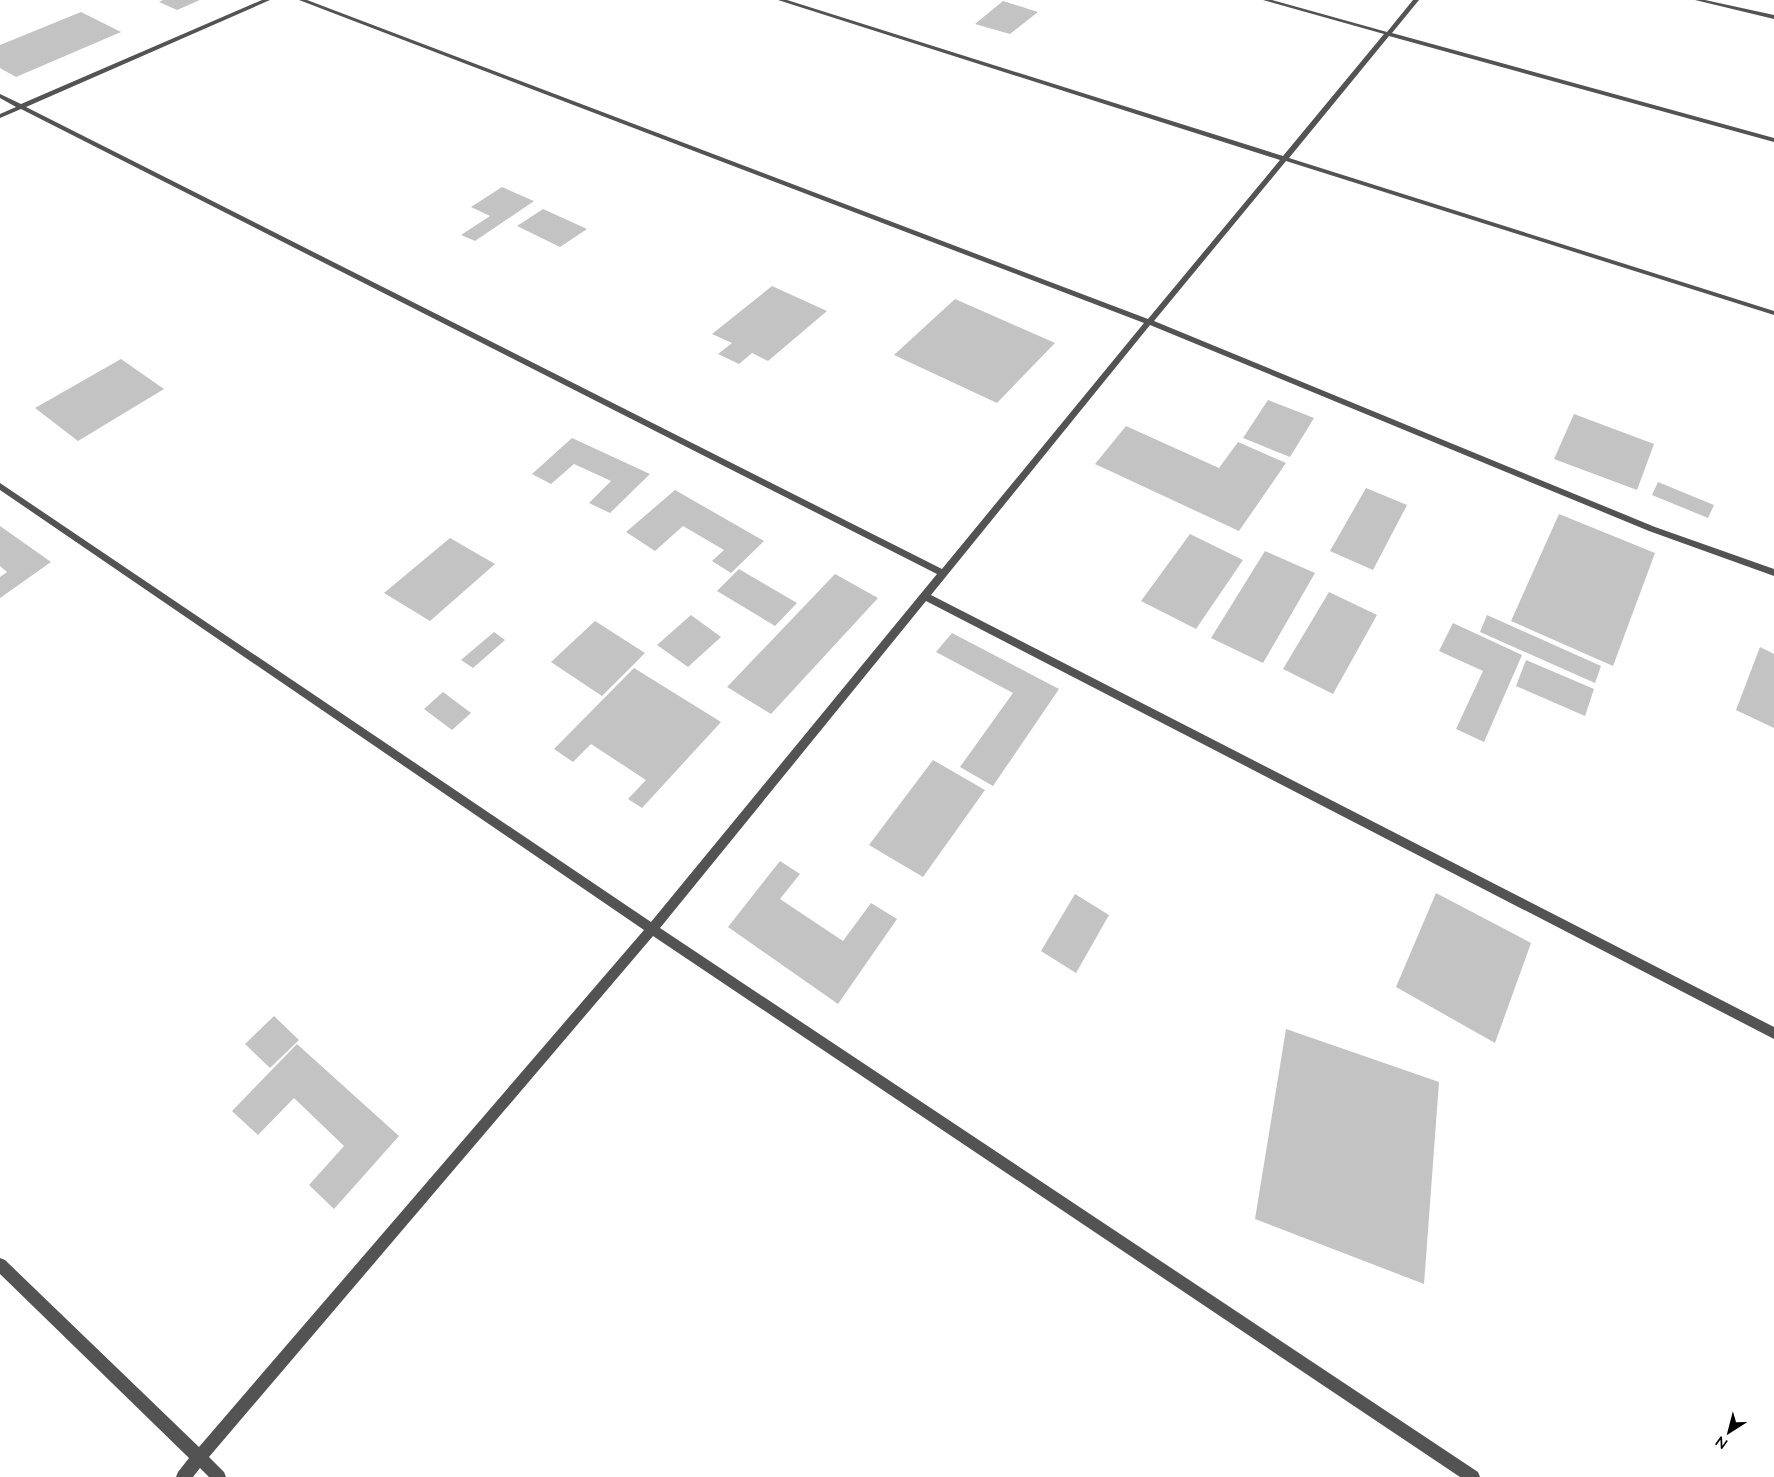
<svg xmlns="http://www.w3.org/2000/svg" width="1774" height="1477" font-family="Lato,sans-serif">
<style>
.building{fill:#c3c3c3}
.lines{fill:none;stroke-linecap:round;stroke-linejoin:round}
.street{fill:#535353;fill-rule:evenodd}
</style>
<rect width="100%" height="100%" fill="#fff"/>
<g class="building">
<path d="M163,0H200L177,10L159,2Z"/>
<path d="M1003,1L1038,12L1010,34L975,24Z"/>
<path d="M81,12L121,32L16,77L0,68V45Z"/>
<path d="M502,187L534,201L475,241L461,235L490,216L471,207Z"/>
<path d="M543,209L587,229L560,247L517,226Z"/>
<path d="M772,286L827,311L768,361L752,353L739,364L718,354L732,343L712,334Z"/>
<path d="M955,299L1055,343L997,403L894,355Z"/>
<path d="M121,359L164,389L78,441L35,408Z"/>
<path d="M1268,400L1314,418L1290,457L1243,438Z"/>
<path d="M1574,414L1654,444L1637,490L1554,459Z"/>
<path d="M1126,426L1219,468L1238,442L1286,463L1239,531L1095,464Z"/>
<path d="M572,438L650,474L610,513L589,503L611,481L574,464L551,484L532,474Z"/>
<path d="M1658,482L1714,505L1708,518L1652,495Z"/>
<path d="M1366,488L1407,505L1373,570L1330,551Z"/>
<path d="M675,490L764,541L731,573L712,561L724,550L683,526L655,551L626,532Z"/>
<path d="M1559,514L1655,553L1613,666L1511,621Z"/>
<path d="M0,526L51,562L0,598V577L7,572L0,566Z"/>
<path d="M1190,534L1243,560L1196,629L1141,601Z"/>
<path d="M450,538L495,564L430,621L384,593Z"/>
<path d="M1265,551L1315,573L1263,663L1211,638Z"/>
<path d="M739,569L797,603L775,626L717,591Z"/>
<path d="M835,574L878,598L771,714L727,687Z"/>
<path d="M1329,592L1377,615L1333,694L1283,669Z"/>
<path d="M691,615L721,637L688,667L657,645Z"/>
<path d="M1487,615L1601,666L1595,683L1480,632Z"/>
<path d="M595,621L645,653L602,696L551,662Z"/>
<path d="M1453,623L1522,655L1484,742L1456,729L1483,671L1439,651Z"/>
<path d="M494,632L505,640L473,668L461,660Z"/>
<path d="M952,633L1059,689L993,786L960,767L1013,693L936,652Z"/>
<path d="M1760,647L1774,654V728L1736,710Z"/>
<path d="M1526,660L1594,689L1585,716L1516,686Z"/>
<path d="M634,668L721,722L642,808L628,799L646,780L591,744L573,762L554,749Z"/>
<path d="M443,692L471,713L452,730L424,709Z"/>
<path d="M933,760L985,790L923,877L869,845Z"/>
<path d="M780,861L800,874L780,899L843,941L871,903L897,919L838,1004L728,927Z"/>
<path d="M1436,893L1531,943L1495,1043L1396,987Z"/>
<path d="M1075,894L1109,915L1076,973L1041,951Z"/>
<path d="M274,1016L299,1040L270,1068L245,1044Z"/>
<path d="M1286,1029L1439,1082L1424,1284L1255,1219Z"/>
<path d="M297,1044L399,1136L334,1209L309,1185L344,1146L294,1098L258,1135L232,1111Z"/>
</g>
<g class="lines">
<g class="street">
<path d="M262,0H270L26,107L942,569L1144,323L299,0H307L1148,319L1280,160L778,0H787L1283,156L1384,34L1263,0H1272L1387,32L1413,0H1419L1392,33L1774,138V142L1389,36L1289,158L1774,311V315L1286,161L1154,321L1655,527L1774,569V576L1649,531L1150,325L931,595L1774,1027V1039L926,601L660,928L1478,1472L1480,1477H1460L653,936L209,1457L224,1472L226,1477H209L200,1468L193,1477H176L178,1472L189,1458L0,1274V1258L5,1260L199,1447L644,930L0,490V483L651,922L937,574L21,109L0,118V114L16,107L0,98V94L21,104Z"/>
<path d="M1695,0H1705L1774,15V19Z"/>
</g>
</g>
<g transform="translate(1729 1432) rotate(216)" stroke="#ffffff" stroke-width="4" paint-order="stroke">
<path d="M0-4L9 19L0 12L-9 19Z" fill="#000000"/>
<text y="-8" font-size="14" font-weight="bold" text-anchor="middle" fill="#000000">N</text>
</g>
</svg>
